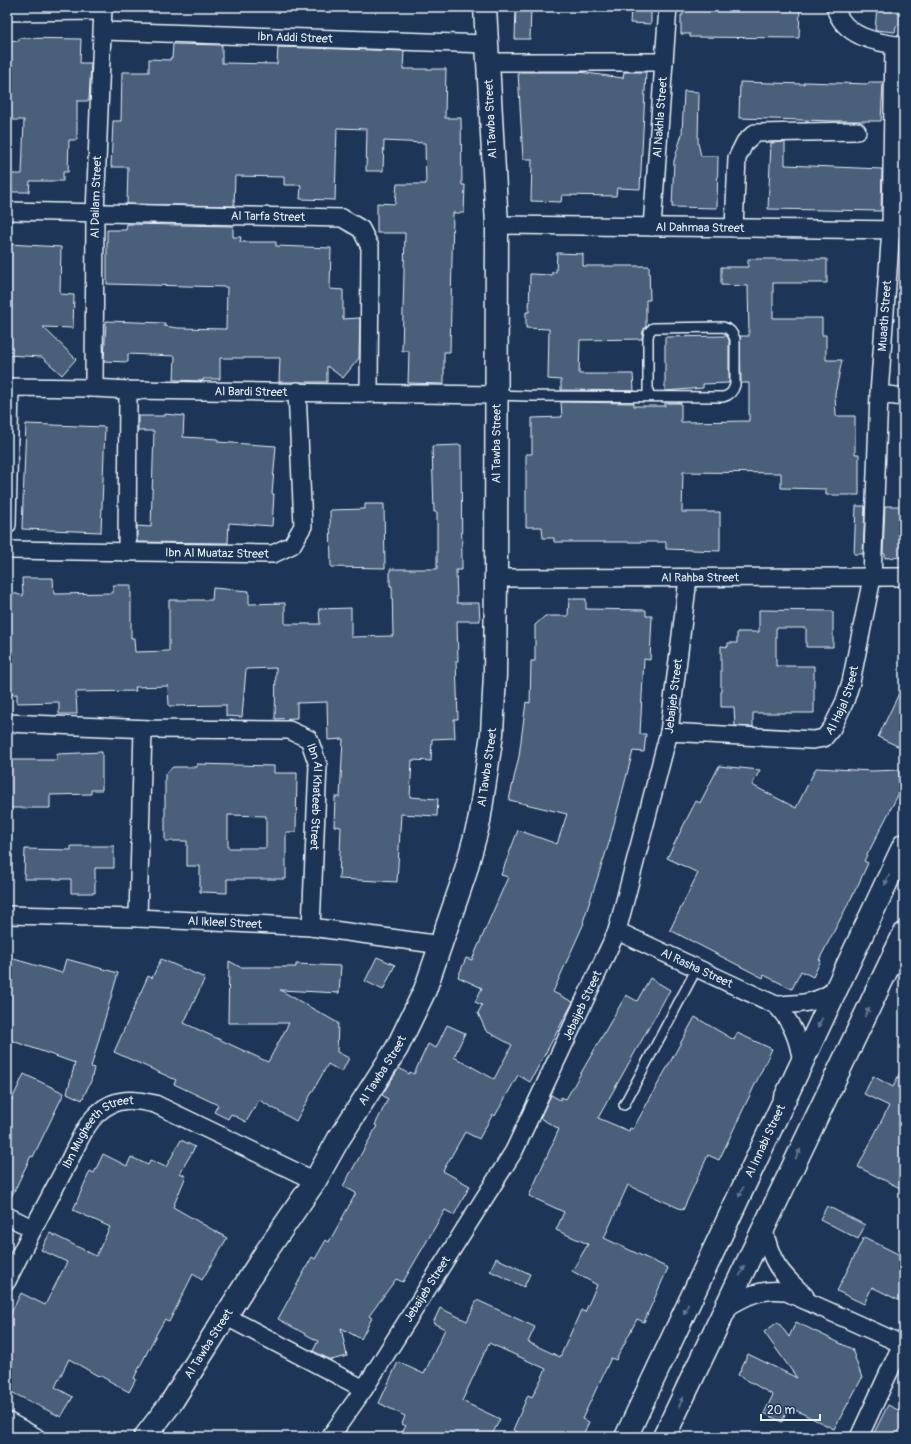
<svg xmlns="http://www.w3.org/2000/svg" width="911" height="1444" font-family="Pangolin,sans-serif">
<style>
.building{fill:#495e7a;stroke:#e8f1f8;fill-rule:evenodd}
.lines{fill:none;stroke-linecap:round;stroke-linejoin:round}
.lane-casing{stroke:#e8f1f8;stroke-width:12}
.street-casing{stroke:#e8f1f8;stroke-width:20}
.secondary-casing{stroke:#e8f1f8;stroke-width:25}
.lane{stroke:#1d3557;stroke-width:9}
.street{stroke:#1d3557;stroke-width:17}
.secondary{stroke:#1d3557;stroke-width:22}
.oneway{fill:#64778f}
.labels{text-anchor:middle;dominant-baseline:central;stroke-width:4;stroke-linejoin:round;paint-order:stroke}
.street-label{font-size:12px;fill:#e8f1f8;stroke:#1d3557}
</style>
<rect width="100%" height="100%" fill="#1d3557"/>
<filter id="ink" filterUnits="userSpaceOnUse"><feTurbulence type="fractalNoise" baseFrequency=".025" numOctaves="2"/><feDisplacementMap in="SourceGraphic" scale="8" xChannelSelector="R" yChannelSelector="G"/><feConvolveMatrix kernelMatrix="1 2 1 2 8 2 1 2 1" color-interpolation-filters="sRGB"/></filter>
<g filter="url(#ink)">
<g class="building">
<path d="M516,7H531L530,39H515Z"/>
<path d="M631,7H651V24L630,23Z"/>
<path d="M683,7H800L799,38L690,37V34H681V15H683Z"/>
<path d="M877,7H904V22L896,26L895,32L875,30Z"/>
<path d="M19,38L81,39L80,63H91L89,101H77V140H69L68,172H63V181H30L29,192H7V174H22L24,120H9L10,79H7V40L19,41Z"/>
<path d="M173,44L222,45V63L277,64L278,47L404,51L403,69H446L445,118H461L462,185H465L464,213H453L450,352H444V384L408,383L409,351H402L405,233H377V203L395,204L397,184H426L425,143L384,141L383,171H366L367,129L337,128L335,200L300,199L301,185H284V177L235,176L234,206L127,204L128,167H111L113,121H121L122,72H149V59L170,60V58H172Z"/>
<path d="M518,72H579L623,78L624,72H646L640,189L617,188L616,196L562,195L561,202L531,201L532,159H523Z"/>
<path d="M740,82L804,84V82L869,84V82H883L881,121H834L739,118Z"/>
<path d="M684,91L699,92L698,143L701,156H718L717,208L672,207L674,161L682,134Z"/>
<path d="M785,142V165L882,169L881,211L768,209L771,143Z"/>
<path d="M127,224L233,226V237H241L240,242H276V246L331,248L330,289L343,290V319L360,318L359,358L343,378L327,366V382H279L280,358H220V379H203V381L174,380L175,356L128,354V362L104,361L106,321L165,323L164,326L178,328L226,329L227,287L107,284V230H126Z"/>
<path d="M7,244L61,247L60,294L74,295L73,328L43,327L76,359L62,375L42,357L7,355Z"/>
<path d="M557,253L583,254V266H649L650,300H646V326L643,331L642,339L580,340L579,374H633L634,391L561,390V380L548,379L549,329L526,328V312H529L530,274L552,275V272H556Z"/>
<path d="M748,259H827V283H773V318H822V335H826V360H842L835,394L836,416H855V454H859V495H826V489L781,488V473L683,472L682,512H720V551L666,549V542H554V538H543L542,527H526V454H532V418L562,417L561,402L634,403V406H665V403H681V422L749,421V383H741L740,336H749L748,286L721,285V267H748Z"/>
<path d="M727,336L729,340V383L703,384V388L665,391V337Z"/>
<path d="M165,414L184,416L183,437L218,439V442L276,446L272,494H274L272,526L229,523L228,543L137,542V526L151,527L154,431H138V416H165Z"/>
<path d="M26,424L105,427L101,532L22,529Z"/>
<path d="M461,445L462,570H456L457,603H479L480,621H457L458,661H456L458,719H454L455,738L432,739L431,761L412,760L410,797L438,799L437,816L401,814L397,882L339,879L341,827L334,826L335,797H340L343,739L328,740L327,702L297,703V718L275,719L276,668L246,669L242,717L226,716V705L169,706L168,686L135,687L136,691L76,692L77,714H59V702L17,703V694L7,695V591L23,596L22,578H53L54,594L113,593V585H131V638H134L135,652L169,651V600H212L213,588L249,591V604L285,603V624H320L319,609L351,608V637L393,636L392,586H390V569H437V512H434L432,446Z"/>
<path d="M365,504H384L385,568L331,567L330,510L365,509Z"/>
<path d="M856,506H865L863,554H854Z"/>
<path d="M885,506H902L903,557L885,558V554H883Z"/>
<path d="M569,599H586V609L646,610V616H652L650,660L644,659L640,734H646L644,752L633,751L609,843L583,922L584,923L553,992L573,1002L530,1082L518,1075L495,1116L493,1114L479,1139L465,1132L443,1171L470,1186L454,1215L445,1210L403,1282L396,1279L369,1316L372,1318L361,1339L341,1328L347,1356L331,1360L313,1351L318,1341L278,1319L312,1257L315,1259L326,1240L329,1242L356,1193L343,1186L377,1126L375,1125L388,1099L382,1095L399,1068L409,1074L410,1072L414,1074L428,1044L436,1048L447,1025L465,1033L454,1057L494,1079L512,1045L486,1031L478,1013L482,1005L475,1002L482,988L458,977L466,958L472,960L508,877L501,875L518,830L557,844L567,814L509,800L519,756L526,702L530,703L531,661H535V625L545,616H568Z"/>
<path d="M759,610L833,611V647H806V628H776V666H814V713H753V727L735,726L734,707H721V646L728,647V643H737V632H759Z"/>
<path d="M904,683V749L878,737Z"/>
<path d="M102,752V790H91V794L50,795V808H7V760H57V754Z"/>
<path d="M197,764L274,766V773H297L296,832H286V879H227V893L200,892V866H187V841H165V774L173,767H197ZM228,815L266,816V848H228Z"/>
<path d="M719,766L760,770L752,785L796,808L816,768L872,771L899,770V793L864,861L868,863L859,883L819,960H821L813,977L801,971L792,989L764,975L763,978L670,930L698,873L667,858L696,801L700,803Z"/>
<path d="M71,846H114V868H95V893H71V879H24L25,849L71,850Z"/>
<path d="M7,957L62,973L66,959L118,973L91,1067L94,1068L91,1081L82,1100L67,1093L75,1063L7,1039Z"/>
<path d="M377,957L395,965L383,990L365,981Z"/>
<path d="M161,959L205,978L184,1023L268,1062L289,1023H228L229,961L240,967H296V964L341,966L339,993L280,990L338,1023L337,1052L349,1058L342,1072L328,1064L296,1121L259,1100L246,1122L231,1114L228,1119L214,1112L218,1105L174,1084L176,1080L114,1052L148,976L152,978Z"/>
<path d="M650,978L670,990L598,1118L629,1131L630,1128L633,1129L695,1017L734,1040L737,1033L772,1049L719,1160L708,1155L683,1210L628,1185L604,1238L668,1268L644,1322L637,1319L616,1360L611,1358L582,1419L589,1422L582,1437H529L513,1430L528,1395L532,1397L546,1369L489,1343L462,1401L500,1419L491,1437H399L406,1426L402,1424L405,1416L379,1403L398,1362L424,1374L445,1329L433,1323L440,1308L467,1321L477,1300L535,1327L528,1342L560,1357L581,1310L585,1312L597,1285L572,1271L588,1244L556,1230L564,1212L529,1196L559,1129L540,1118L551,1095L560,1100L561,1097L566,1099L626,995L637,1001Z"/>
<path d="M904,1064V1190L858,1167L889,1106L864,1094L873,1076L893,1087Z"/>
<path d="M24,1074L64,1093L33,1157L31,1156L7,1206V1110Z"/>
<path d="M181,1140L195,1147L180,1173L186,1176L173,1207L227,1238L202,1280L193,1274L169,1322L165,1319L157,1333L134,1378L136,1379L129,1392L99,1375L98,1376L69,1359L55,1387L73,1397L61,1417L7,1390V1372L13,1360L7,1357V1321L21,1293L45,1305L67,1262L41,1250L50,1233L96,1256L110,1227L73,1210L90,1171L94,1173L103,1154L127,1166L131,1157L148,1165L150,1160L166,1167Z"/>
<path d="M827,1206L865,1225L858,1239L820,1219Z"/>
<path d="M864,1237L904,1257V1303L872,1287L864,1304L837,1291Z"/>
<path d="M496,1258L530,1274L524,1287L490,1271Z"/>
<path d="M778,1322L789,1337L796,1322L852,1349L862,1378L834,1429L789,1407L782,1422L764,1413L773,1395L738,1375L748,1354L797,1378L764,1332Z"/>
<path d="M888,1405L904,1413V1437H872Z"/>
</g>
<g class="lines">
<g class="lane-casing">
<g id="lane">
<path d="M496,395L528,396L723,397C730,395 733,392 735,385V339C732,332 730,329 723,327L653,328L649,332L648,338V396"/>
<path d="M624,1105L697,968"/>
</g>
</g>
<g class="street-casing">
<g id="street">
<path d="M835,7C843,37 877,43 904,46"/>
<path d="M7,12L103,11"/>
<path id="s1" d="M103,31L487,44"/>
<path d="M894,45L891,229L879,394L904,397"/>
<path d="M488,62H664"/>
<path id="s2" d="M7,211L342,218L361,229L370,247L369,392"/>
<path id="s3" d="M497,225L904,230"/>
<path id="s4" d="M652,227L668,7"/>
<path d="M734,228L737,158L745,142L755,133L857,131"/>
<path id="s5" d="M7,387L94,388L128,390L495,395"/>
<path id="s6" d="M94,388L95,214L103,7"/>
<path d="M7,525L10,387"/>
<path id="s7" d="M7,550L273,554L292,545L303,526L297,391"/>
<path d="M127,553L128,390"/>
<path id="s8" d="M496,578L904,577"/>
<path id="s9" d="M7,723L150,729L289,730L309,739L318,765L311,927"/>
<path id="s10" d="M669,732L813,740L824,738L832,728L845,701L851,682L872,578L879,394"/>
<path id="s11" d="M7,915L138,918L311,927L441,945"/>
<path d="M138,918L143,729"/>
<path id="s12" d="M617,931L776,1005C792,1022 798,1038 802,1062"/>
<path d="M776,1005C800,1004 818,1004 837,988"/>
<path d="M7,1216L32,1228"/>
<path d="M763,1226C771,1262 778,1271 805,1296"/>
<path id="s13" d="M7,1281C27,1240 48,1200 69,1161C77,1145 85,1125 98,1113C115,1097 134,1099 155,1104L315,1181"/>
<path d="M724,1309C744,1297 760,1288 784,1291L904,1345"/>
<path d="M225,1316L364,1389"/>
<path d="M7,1421L36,1437"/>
<path id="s14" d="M330,1437L364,1389L514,1151L617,931L669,732L688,579"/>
<path d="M859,1437L902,1344"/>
</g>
</g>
<g class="secondary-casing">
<g id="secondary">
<path id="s15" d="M145,1437L171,1403L266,1252L315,1181L338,1140L397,1048L425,990L464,877L479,822L492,734L495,674L496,578L497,225L485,7"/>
<path id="s16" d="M626,1437L904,845"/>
<path d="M664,1437L904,934"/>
</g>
</g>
<use href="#lane" class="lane"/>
<use href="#street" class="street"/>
<use href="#secondary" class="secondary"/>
</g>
<defs><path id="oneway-solid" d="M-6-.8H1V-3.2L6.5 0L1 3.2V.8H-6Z"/></defs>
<g class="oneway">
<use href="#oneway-solid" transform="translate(887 880) rotate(115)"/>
<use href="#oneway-solid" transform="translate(867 1012) rotate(-64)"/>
<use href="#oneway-solid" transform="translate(820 1023) rotate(115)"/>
<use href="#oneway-solid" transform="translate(798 1154) rotate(-64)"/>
<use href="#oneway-solid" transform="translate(741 1192) rotate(115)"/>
<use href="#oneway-solid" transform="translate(742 1271) rotate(-65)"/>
<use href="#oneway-solid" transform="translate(686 1309) rotate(115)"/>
<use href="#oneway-solid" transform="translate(681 1402) rotate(-65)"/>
</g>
</g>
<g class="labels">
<g class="street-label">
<text stroke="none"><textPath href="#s1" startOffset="192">Ibn Addi Street</textPath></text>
<text stroke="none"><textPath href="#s4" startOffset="110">Al Nakhla Street</textPath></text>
<text transform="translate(491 119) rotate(-93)">Al Tawba Street</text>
<text stroke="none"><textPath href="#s6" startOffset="191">Al Dailam Street</textPath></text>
<text stroke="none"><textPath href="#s2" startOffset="261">Al Tarfa Street</textPath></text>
<text stroke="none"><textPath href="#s3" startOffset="203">Al Dahmaa Street</textPath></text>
<text transform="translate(885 316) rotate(-86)">Muaath Street</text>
<text stroke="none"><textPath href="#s5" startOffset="244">Al Bardi Street</textPath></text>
<text stroke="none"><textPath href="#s15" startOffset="1084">Al Tawba Street</textPath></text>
<text stroke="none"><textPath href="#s7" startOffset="210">Ibn Al Muataz Street</textPath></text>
<text stroke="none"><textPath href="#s8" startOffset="204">Al Rahba Street</textPath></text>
<text stroke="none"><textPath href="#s14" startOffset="825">Jebaijeb Street</textPath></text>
<text stroke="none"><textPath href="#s10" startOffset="198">Al Hajal Street</textPath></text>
<text stroke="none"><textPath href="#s15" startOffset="760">Al Tawba Street</textPath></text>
<text stroke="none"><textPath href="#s9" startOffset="363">Ibn Al Khateeb Street</textPath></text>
<text stroke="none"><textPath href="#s11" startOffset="218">Al Ikleel Street</textPath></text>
<text stroke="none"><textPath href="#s12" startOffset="88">Al Rasha Street</textPath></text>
<text stroke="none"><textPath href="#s14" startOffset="501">Jebaijeb Street</textPath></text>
<text stroke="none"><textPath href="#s15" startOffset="437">Al Tawba Street</textPath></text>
<text stroke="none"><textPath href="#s13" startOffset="179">Ibn Mugheeth Street</textPath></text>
<text stroke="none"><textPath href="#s16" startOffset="327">Al Innabi Street</textPath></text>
<text stroke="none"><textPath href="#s14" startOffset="177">Jebaijeb Street</textPath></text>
<text stroke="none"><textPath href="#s15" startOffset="113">Al Tawba Street</textPath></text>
</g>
</g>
<rect width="911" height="1444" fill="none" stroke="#1d3557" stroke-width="24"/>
<rect x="12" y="12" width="887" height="1420" fill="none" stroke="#e8f1f8" stroke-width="1.5" filter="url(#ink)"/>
<path d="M761 1414v6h59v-6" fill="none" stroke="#e8f1f8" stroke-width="2"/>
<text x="767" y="1414" font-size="12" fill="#e8f1f8" stroke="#1d3557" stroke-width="3" paint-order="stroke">20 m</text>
</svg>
